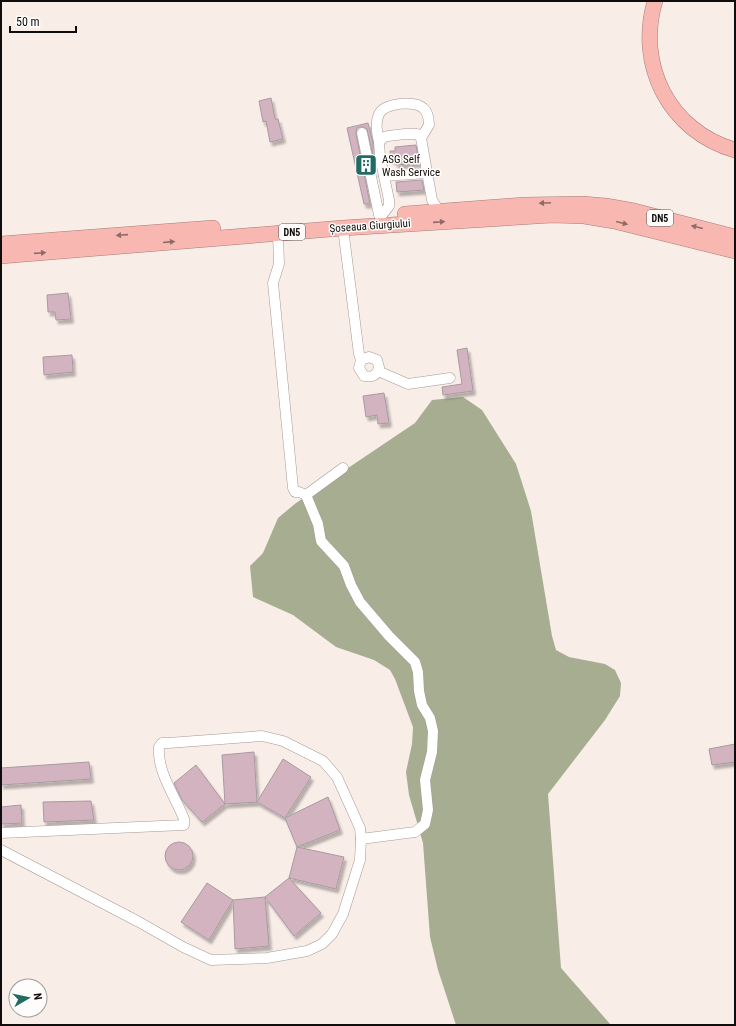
<svg xmlns="http://www.w3.org/2000/svg" width="736" height="1026" font-family="'Roboto Condensed',sans-serif">
<style>
.forest{fill:#a7ad90}
.building{fill:#d4b3c0;stroke:#a79ba0;filter:url(#shadow)}
.lines{fill:none;stroke-linecap:round;stroke-linejoin:round}
.minor-casing{stroke:#a59a95;stroke-width:11}
.highway-casing{stroke:#a77c77;stroke-width:16}
.minor{stroke:#fff;stroke-width:10}
.highway{stroke:#f8b8b1;stroke-width:15}
.oneway{fill:#906b66}
.labels{text-anchor:middle;dominant-baseline:central;stroke-width:3;stroke-linejoin:round;paint-order:stroke}
.shield{fill:#fffdfb;stroke:#585453;stroke-width:1}
.shield-label{font-size:10px;font-weight:bold;fill:#100c0b}
.poi-label{font-size:11px;fill:#100c0b;stroke:#fffdfb;text-anchor:start}
.street-label{font-size:11px;fill:#100c0b;stroke:#fffdfb}
</style>
<defs>
<filter id="shadow"><feDropShadow dx="2.5" dy="4" stdDeviation="1" flood-color="#0004"/></filter>
</defs>
<rect width="100%" height="100%" fill="#f9ede8"/>
<path class="forest" d="M463,397L482,410L516,464L531,511L552,636L556,650L569,657L605,664L615,670L621,683L620,696L605,720L548,794L561,968L611,1025H456L438,970L430,937L423,843L409,795L406,772L412,744L413,727L395,679L390,670L374,660L336,647L293,615L253,597L250,566L263,553L278,518L296,503L415,423L432,400Z"/>
<g class="building">
<path d="M271,98L275,119H278L283,139L270,142L266,121L263,122L259,101Z"/>
<path d="M368,123L373,143V156L367,129L364,127H360L357,128L356,134L370,204H364L347,128Z"/>
<path d="M416,145L419,163L396,165L395,160H391L390,151H395V147Z"/>
<path d="M422,180L424,190L397,192L396,182Z"/>
<path d="M68,293L71,319L56,320L55,312H48L47,295Z"/>
<path d="M467,348L473,391L443,395L442,387L462,384L457,350Z"/>
<path d="M72,355L73,372L44,375L43,357Z"/>
<path d="M384,393L389,423L378,424L377,415L366,417L363,396Z"/>
<path d="M735,744V762L712,765L709,749Z"/>
<path d="M254,752L257,802L225,804L222,755Z"/>
<path d="M283,759L311,777L285,818L257,802Z"/>
<path d="M89,762L91,779L1,785V768Z"/>
<path d="M196,765L225,804L202,822L182,800L174,783Z"/>
<path d="M328,797L340,830L297,847L285,818Z"/>
<path d="M91,801L94,820L44,822L43,802Z"/>
<path d="M21,805L22,823L1,824V807Z"/>
<circle cx="179" cy="856" r="14"/>
<path d="M297,847L344,857L336,889L289,878Z"/>
<path d="M289,878L321,913L294,936L265,897Z"/>
<path d="M207,883L233,900L209,940L181,922Z"/>
<path d="M265,897L269,946L235,949L233,900Z"/>
</g>
<g class="lines">
<g class="minor-casing">
<g id="minor">
<path d="M362,133L379,215"/>
<path d="M379,142C377,134 375,122 379,114C384,103 415,100 423,108C428,112 429,119 429,125L421,138"/>
<path d="M384,176L427,173"/>
<path d="M382,215L389,206V200L380,157L379,142L384,137L388,136L405,134H417L421,138L432,200L439,211"/>
<path d="M343,228L359,354L361,360L359,368L364,376C372,378 378,375 379,367L377,360L369,357L361,360"/>
<path d="M278,233L279,264L273,283L293,488L295,492H299L306,495L318,524L321,541L344,566L351,585L360,602L389,636L415,662L418,672L419,691L422,705L430,718L433,731L432,752L425,780L428,810L425,824L415,832L361,839"/>
<path d="M378,371L408,384L450,378"/>
<path d="M306,495L343,468"/>
<path d="M1,833L184,825V819C175,796 157,772 159,747L162,743H168L262,736L283,741L323,761L337,777L360,828L361,839L360,860L343,914L332,934L322,944L307,951L267,958L211,960L183,947L139,922L1,850"/>
</g>
</g>
<g class="highway-casing">
<g id="highway">
<path d="M655,1C636,65 669,131 735,150"/>
<path d="M405,214L524,205L583,204L606,206L634,211L735,237"/>
<path d="M1,244L213,228"/>
<path d="M1,256L343,228L552,215L584,216L614,221L735,251"/>
</g>
</g>
<use href="#minor" class="minor"/>
<use href="#highway" class="highway"/>
</g>
<defs><path id="oneway-solid" d="M-6-.8H1V-3.2L6.5 0L1 3.2V.8H-6Z"/></defs>
<g class="oneway">
<use href="#oneway-solid" transform="translate(545 203) rotate(177)"/>
<use href="#oneway-solid" transform="translate(439 222) rotate(-4)"/>
<use href="#oneway-solid" transform="translate(622 223) rotate(14)"/>
<use href="#oneway-solid" transform="translate(697 227) rotate(-166)"/>
<use href="#oneway-solid" transform="translate(122 235) rotate(176)"/>
<use href="#oneway-solid" transform="translate(169 242) rotate(-5)"/>
<use href="#oneway-solid" transform="translate(40 253) rotate(-4)"/>
</g>
<defs>
<g id="building-square" transform="scale(1.15)"><rect x="-9" y="-9" width="18" height="18" rx="4" fill="#216b63" stroke="#fffdfb"/><path d="M-4-6H4V6H1V3H-1V6H-4ZM-2.5-4.3h1.7v1.8h-1.7ZM.8-4.3h1.7v1.8H.8ZM-2.5-1h1.7V.8h-1.7ZM.8-1h1.7V.8H.8Z" fill="#fff"/></g>
</defs>
<g fill-rule="evenodd">
<use href="#building-square" x="366" y="165"/>
</g>
<g class="labels">
<g class="shield">
<rect x="647" y="210" width="26" height="16" rx="3"/>
<rect x="279" y="224" width="26" height="16" rx="3"/>
</g>
<g class="shield-label">
<text x="660" y="218">DN5</text>
<text x="292" y="232">DN5</text>
</g>
<g class="poi-label">
<text x="382" y="159">ASG Self<tspan x="382" dy="13">Wash Service</tspan></text>
</g>
<g class="street-label">
<text transform="translate(370 226) rotate(-4)">Șoseaua Giurgiului</text>
</g>
</g>
<rect width="736" height="1026" fill="none" stroke="#100c0b" stroke-width="4"/>
<g transform="translate(28 998) rotate(81)"><circle r="19" fill="#fffdfb" stroke="#9f9d9b"/>
<path d="M0-3L7 15L0 10L-7 15Z" fill="#216b63"/>
<text y="-6" font-size="11" font-weight="bold" text-anchor="middle" fill="#100c0b">N</text>
</g>
<path d="M10 26v6h66v-6" fill="none" stroke="#100c0b" stroke-width="2"/>
<text x="16" y="26" font-size="12" fill="#100c0b" stroke="#fffdfb" stroke-width="3" paint-order="stroke">50 m</text>
</svg>
